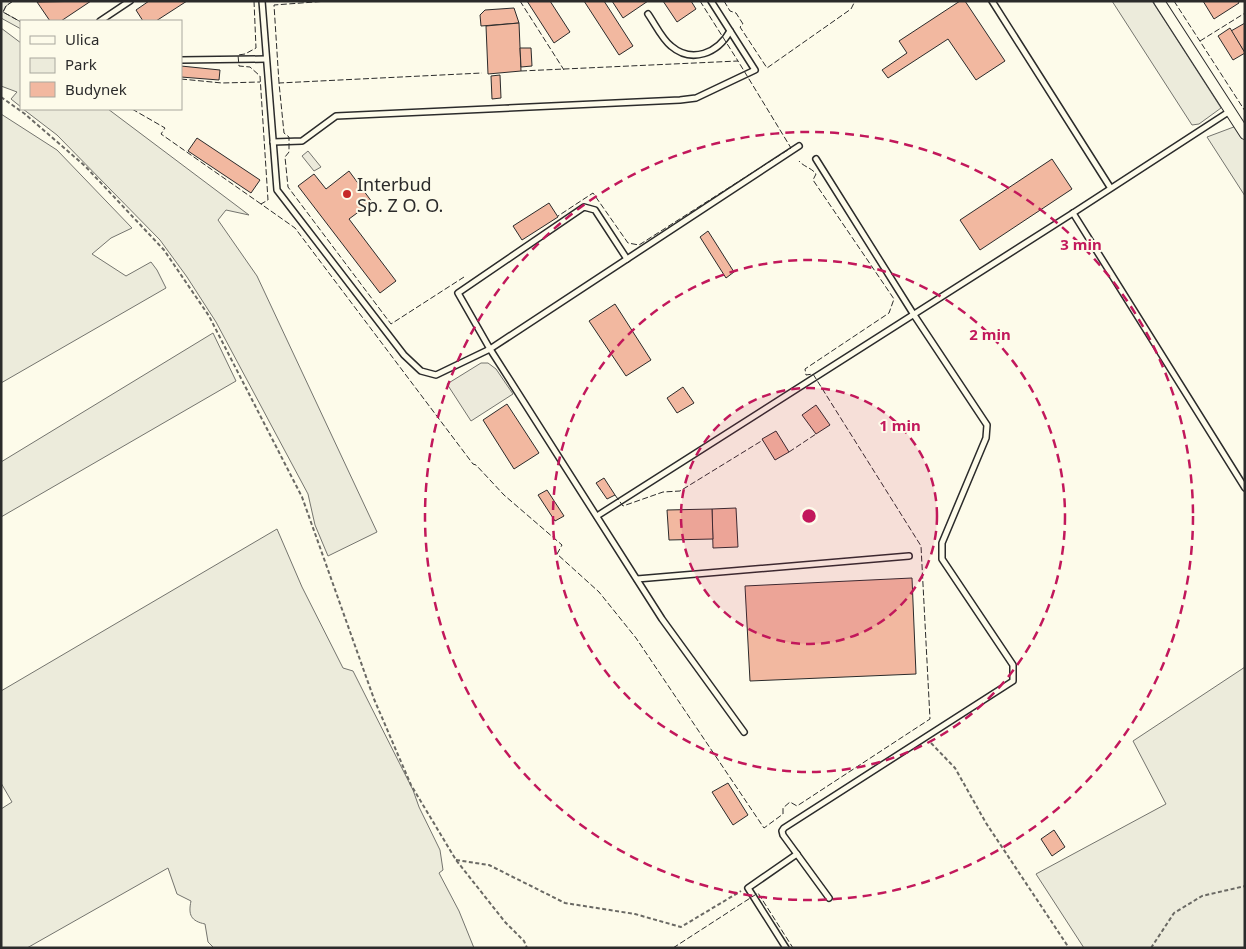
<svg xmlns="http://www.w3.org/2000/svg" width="1246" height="949" font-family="'Noto Sans',sans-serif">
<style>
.green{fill:#ecebdb;stroke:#74746e}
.parking{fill:#eceadb;stroke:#74746e}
.building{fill:#f2b8a0;stroke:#2b2b2b}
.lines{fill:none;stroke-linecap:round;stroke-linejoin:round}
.lane-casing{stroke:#2b2b2b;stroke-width:8}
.street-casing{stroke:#2b2b2b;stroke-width:12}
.path{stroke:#6a6964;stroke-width:2;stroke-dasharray:4 2.5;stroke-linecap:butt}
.lane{stroke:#fdfbea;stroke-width:5}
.street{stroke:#fdfbea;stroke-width:10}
.fence{stroke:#2b2b2b;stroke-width:1;stroke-dasharray:6 2.5;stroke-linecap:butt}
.ring{fill:none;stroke:#c2185b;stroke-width:2.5;stroke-dasharray:9 6}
.poi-dot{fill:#c62828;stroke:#fdfbea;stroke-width:2}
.labels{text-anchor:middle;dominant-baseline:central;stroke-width:4;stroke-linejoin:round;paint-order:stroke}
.poi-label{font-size:18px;fill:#2b2b2b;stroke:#fdfbea;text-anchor:start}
.centre{fill:#c2185b;stroke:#fdfbea;stroke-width:2.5}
.ring-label{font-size:15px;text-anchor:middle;font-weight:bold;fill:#c2185b;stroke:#fdfbea;stroke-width:4;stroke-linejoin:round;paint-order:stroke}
</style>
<rect width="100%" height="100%" fill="#fdfbea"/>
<g class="green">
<path d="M1,1H13L6,6L3,12L21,22V29L1,18Z"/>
<path d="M1112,1H1152L1221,108L1199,124L1192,125Z"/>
<path d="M1,28L21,43V107L11,99L17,92L1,86Z"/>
<path d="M23,109H108L249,215L226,210L218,220L257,276L377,532L328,556L315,525L308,494L216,322L187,277L160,240L57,135Z"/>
<path d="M1,114L57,150L132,228L111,238L92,254L126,276L151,262L157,270L166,288L1,383Z"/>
<path d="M1239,125L1245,135V196L1207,137Z"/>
<path d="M213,333L236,381L1,517V462Z"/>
<path d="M277,529L302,587L343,668L353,671L413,790L419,807L440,850L443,870L439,873L459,911L474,948H214L208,942L205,924C191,921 188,915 191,901L177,894L168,868L27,948H1V809L12,802L1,783V691Z"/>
<path d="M1245,667V948H1084L1036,874L1166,804L1133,741Z"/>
</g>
<g class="parking">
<path d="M308,151L321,167L314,171L302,156Z"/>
<path d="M481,363H488L496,369L513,394L471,421L447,384Z"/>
</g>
<g class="building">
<path d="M91,1L61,21H50L37,2Z"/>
<path d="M149,1H187L156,21H143L136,10Z"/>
<path d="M527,1H550L570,32L554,43Z"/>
<path d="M584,1H604L633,46L619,55Z"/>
<path d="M612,1H648L623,18Z"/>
<path d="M663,1H691L696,9L677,22Z"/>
<path d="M960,1H965L1005,61L976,80L948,39L888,78L882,70L907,53L899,41Z"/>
<path d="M1203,1H1238L1239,3L1214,19Z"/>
<path d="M514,8L519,23L481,26L480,15L485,10Z"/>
<path d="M519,23L521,71L488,74L486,26Z"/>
<path d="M1245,23V53L1231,31Z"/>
<path d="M1230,28L1245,53L1233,60L1218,36Z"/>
<path d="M520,48H531L532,66L521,67Z"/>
<path d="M181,66L220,70L219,80L181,77Z"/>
<path d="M500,75L501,98L492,99L491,76Z"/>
<path d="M197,138L260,180L251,193L188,151Z"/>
<path d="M1052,159L1072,189L980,250L960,220Z"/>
<path d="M349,171L372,202L349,219L396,281L380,293L298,186L314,174L326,189Z"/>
<path d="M549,203L558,217L522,240L513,226Z"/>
<path d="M708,231L734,272L726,278L700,237Z"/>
<path d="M615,304L651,360L626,376L589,321Z"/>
<path d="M683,387L694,403L677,413L667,398Z"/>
<path d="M507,404L539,453L514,469L483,420Z"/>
<path d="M816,405L830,425L816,434L802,415Z"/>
<path d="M776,431L789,452L775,460L762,439Z"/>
<path d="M604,478L615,495L607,499L596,483Z"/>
<path d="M547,490L564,516L555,521L538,495Z"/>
<path d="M736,508L738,547L713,548L712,509Z"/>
<path d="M712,509L713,539L669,540L667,510Z"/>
<path d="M912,578L916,674L750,681L745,586Z"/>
<path d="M728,783L748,815L733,825L712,792Z"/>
<path d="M1054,830L1065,847L1052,856L1041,839Z"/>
</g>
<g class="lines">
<g class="lane-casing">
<g id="lane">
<path d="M262,1L277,190L404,355L421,371L436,375L490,349L799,146"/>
<path d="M992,1L1110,187"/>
<path d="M648,14C655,24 662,39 671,46C692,64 718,53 730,31"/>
<path d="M100,21L130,1"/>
<path d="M181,60L266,59"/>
<path d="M273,142L302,141L336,116L680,100L696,98L755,70L711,1"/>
<path d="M816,159L914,315L987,425L986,438L942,543V559L1013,665V681L784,828L782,831L783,835L829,898"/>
<path d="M1073,213L1245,488"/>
<path d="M627,259L595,210L584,207L458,293L490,349L662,619L744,732"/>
<path d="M597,516L1073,213L1230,111"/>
<path d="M637,579L909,556"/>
<path d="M786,948L748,888L797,854"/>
</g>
</g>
<g class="street-casing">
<path id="street" d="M1159,1L1245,134"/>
</g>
<g class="path">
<path d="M1,97L25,114L85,166L164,250L209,316L302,497L374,699L411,785L456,860L505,922L524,941L527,948"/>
<path d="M931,743L955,768L986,823L1069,948"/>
<path d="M456,860L489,865L565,903L635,914L681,927L741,891"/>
<path d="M1151,948L1174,913L1202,896L1245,886"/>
</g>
<use href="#lane" class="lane"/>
<use href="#street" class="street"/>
<g class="fence">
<path d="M13,1L6,6L3,12L21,22"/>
<path d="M254,1L256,48L245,54L238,55L239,66L250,67L260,76L268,200L261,204L295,228L473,464L476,465L504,495L562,545L557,554L599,592L636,638L764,828L783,814V808L790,802L797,806L930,719L921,546L813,374L806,375L805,369L889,313L894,299L813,180L816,174C812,168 804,167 799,161"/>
<path d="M405,1H411"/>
<path d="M520,1L564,70"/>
<path d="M700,1L738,61"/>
<path d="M724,1L730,11L736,13L743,24L740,27L767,68L851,9L855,1"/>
<path d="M1174,1L1245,111"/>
<path d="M1200,41L1245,13"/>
<path d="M521,71L738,61L791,148L639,245L628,243L593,193L558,216"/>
<path d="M181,79L222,83L260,82"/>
<path d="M279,83L274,5L328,1"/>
<path d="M132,109L165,128L161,134L261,204"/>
<path d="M464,277L391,324L288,187L285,157L289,152V137L284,133L279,83L482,73"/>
<path d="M789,452L816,434"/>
<path d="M615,495L623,506L663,492L680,491L763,440"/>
<path d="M673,948L758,893L793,948"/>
</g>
</g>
<circle cx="809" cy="516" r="128" fill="#c2185b" fill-opacity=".12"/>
<g class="ring">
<circle cx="809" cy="516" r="128"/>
<circle cx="809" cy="516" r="256"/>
<circle cx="809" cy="516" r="384"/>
</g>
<circle class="poi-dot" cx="347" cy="194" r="5"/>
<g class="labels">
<g class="poi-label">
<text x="357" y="184">Interbud<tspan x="357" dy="21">Sp. Z O. O.</tspan></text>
</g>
</g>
<circle cx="809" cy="516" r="8" class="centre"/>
<g class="ring-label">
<text x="1081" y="250">3 min</text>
<text x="990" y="340">2 min</text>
<text x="900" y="431">1 min</text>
</g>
<rect width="1246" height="949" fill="none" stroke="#2b2b2b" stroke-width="5"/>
<rect x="20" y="20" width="162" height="90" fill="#fdfbea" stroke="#a9a89e"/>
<rect x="30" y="36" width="25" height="8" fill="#fdfbea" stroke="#a9a89e"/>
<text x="65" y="45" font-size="15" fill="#2b2b2b">Ulica</text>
<rect x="30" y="58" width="25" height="15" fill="#ecebdb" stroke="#a9a89e"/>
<text x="65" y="70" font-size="15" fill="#2b2b2b">Park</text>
<rect x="30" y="82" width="25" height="15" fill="#f2b8a0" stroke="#a9a89e"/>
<text x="65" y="95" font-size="15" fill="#2b2b2b">Budynek</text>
</svg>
